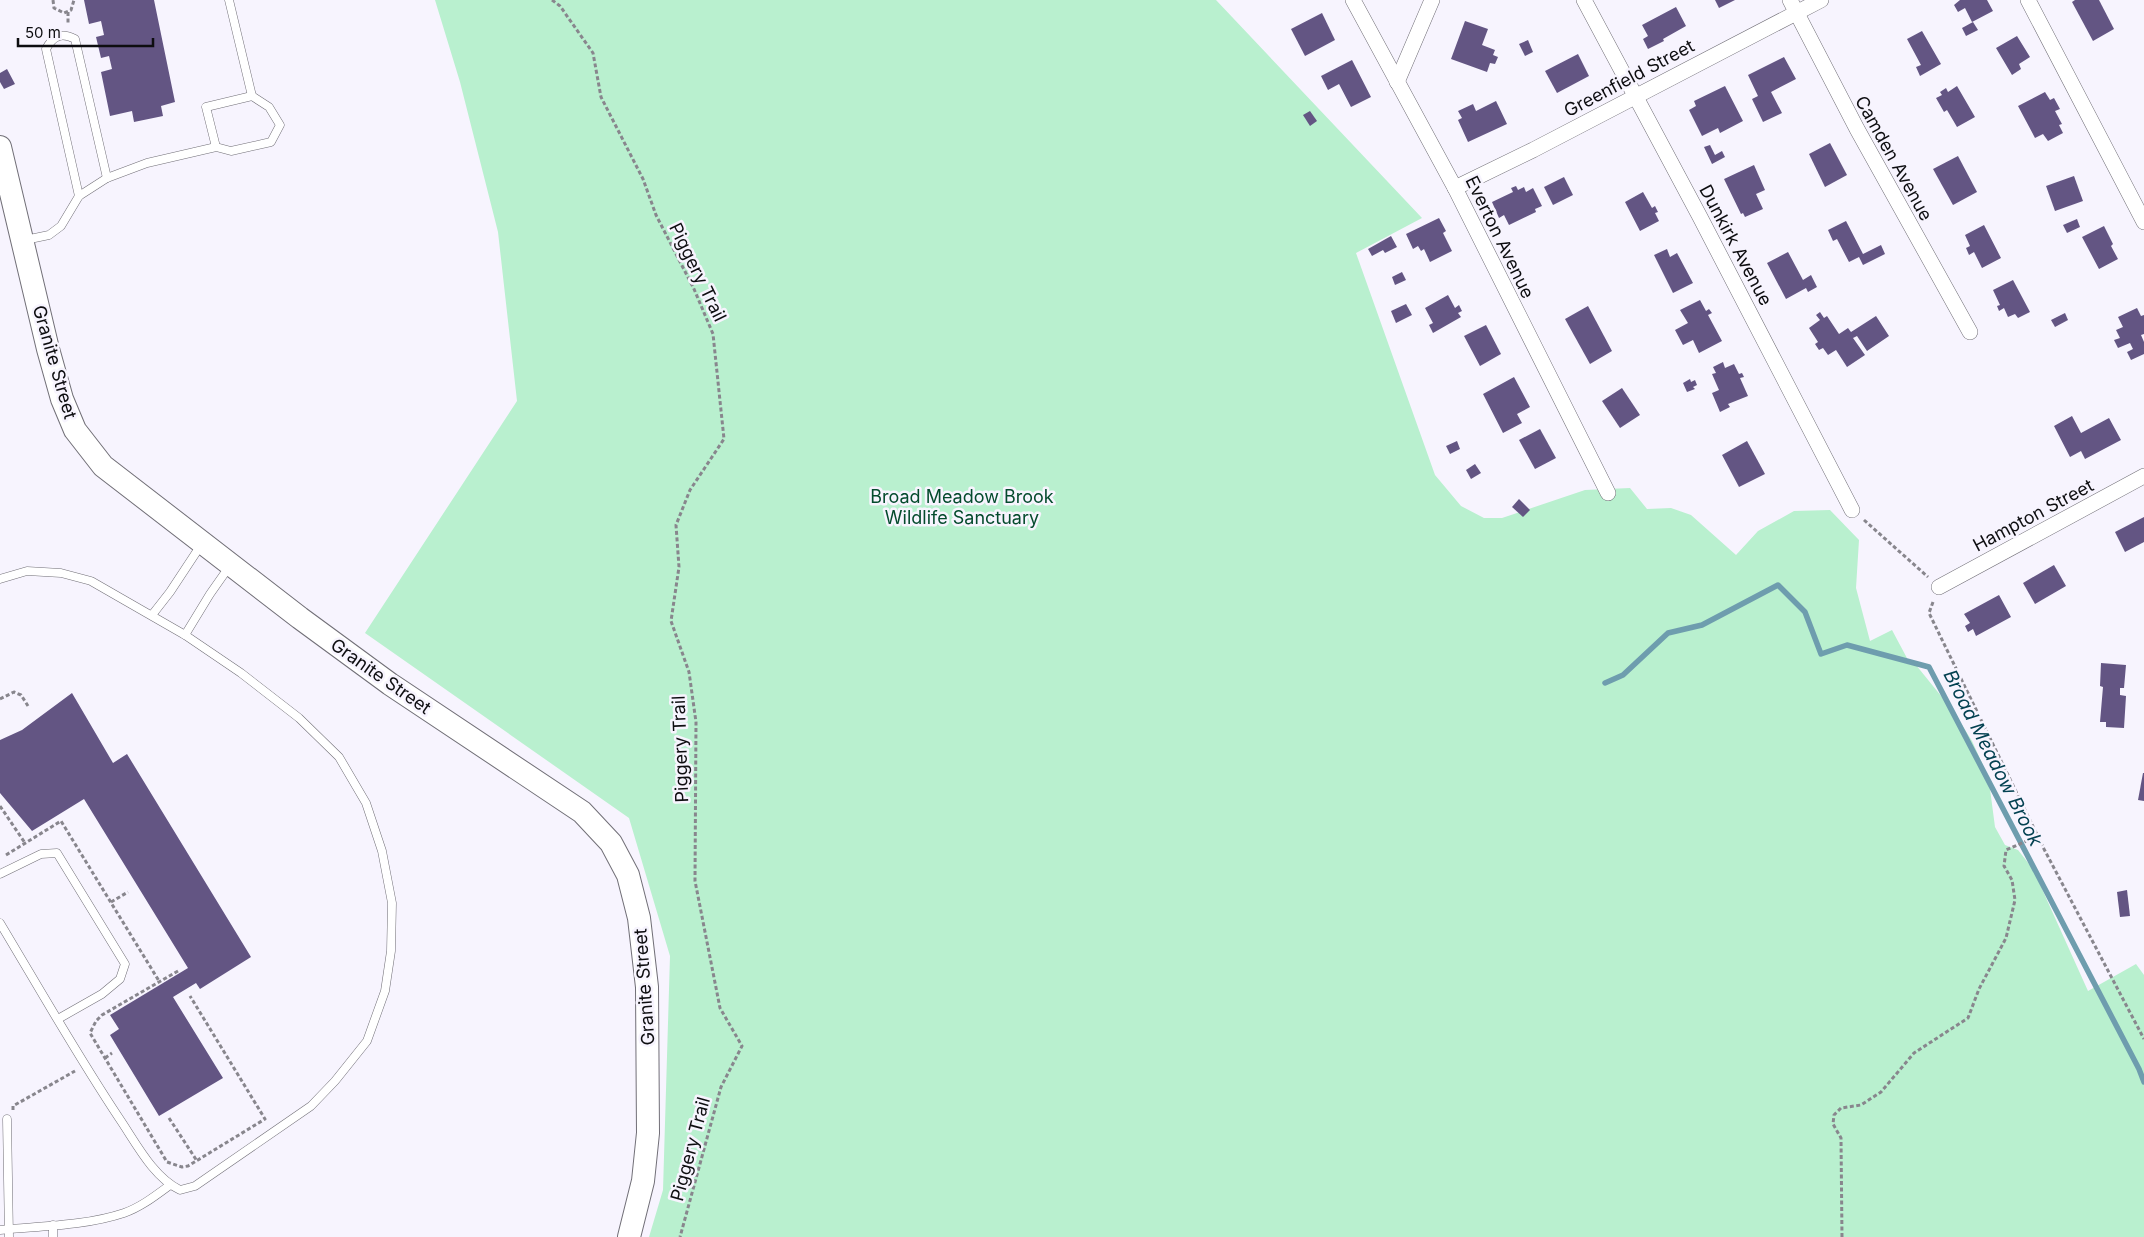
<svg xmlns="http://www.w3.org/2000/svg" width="2144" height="1237" font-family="Inter,sans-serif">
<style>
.green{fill:#b9f0cf}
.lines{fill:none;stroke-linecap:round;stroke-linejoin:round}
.stream{stroke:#6e9dae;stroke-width:5.5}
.building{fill:#635583}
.lane-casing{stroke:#716f77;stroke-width:9}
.street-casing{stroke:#716f77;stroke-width:16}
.secondary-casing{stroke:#716f77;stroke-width:24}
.path{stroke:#88868d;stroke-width:3;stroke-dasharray:4 2.5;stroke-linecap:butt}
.lane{stroke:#fff;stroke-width:8}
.street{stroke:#fff;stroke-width:15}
.secondary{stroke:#fff;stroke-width:22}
.labels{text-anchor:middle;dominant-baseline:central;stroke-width:5;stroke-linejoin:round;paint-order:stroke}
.street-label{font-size:18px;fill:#0d0d10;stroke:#f7f4fe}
.park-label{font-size:18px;fill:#044b2d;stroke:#f7f4fe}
.water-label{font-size:19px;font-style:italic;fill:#034151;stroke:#f7f4fe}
</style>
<rect width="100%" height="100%" fill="#f7f4fe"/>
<path class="green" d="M435,0H1216L1422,218L1356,253L1435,475L1461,506L1484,518H1502L1585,490L1630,488L1647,509L1671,508L1691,515L1736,555L1758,531L1794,511L1830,510L1859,540L1856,588L1870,641L1892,630L1908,660L1916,665L1954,712L1972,741L1982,763L1990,789L1995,827L2005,845L2018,850L2033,869L2088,991L2136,964L2144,975V1237H649L663,1190L670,956L629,818L365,633L517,401L498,232L460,82Z"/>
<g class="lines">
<path class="stream" d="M1605,683L1623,675L1668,633L1702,625L1778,585L1805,612L1821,654L1847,645L1929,667L2139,1069L2144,1082"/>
</g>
<g class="building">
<path d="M84,0H154L175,102L161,106L163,116L134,122L132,111L110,116L101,72L112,69L109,56L101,58L96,37L104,35L101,21L89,24Z"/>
<path d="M1715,0H1735L1719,8Z"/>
<path d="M1960,0H1987L1993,11L1972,22L1965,8L1958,12L1954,5Z"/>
<path d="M2075,0H2099L2114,29L2093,41L2072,2Z"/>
<path d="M1676,7L1686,26L1663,39L1664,41L1648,49L1643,39L1648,36L1642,25Z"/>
<path d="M1322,13L1335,40L1305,56L1291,29Z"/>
<path d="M1465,21L1488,29L1482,45L1495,50L1493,55L1498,57L1495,64L1490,63L1487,72L1451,59Z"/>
<path d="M1973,22L1978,30L1966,36L1962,28Z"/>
<path d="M1922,31L1941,64L1920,76L1916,67L1921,65L1907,39Z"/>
<path d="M2017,36L2030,57L2019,64L2021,69L2012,75L1996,48Z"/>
<path d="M1528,40L1533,52L1525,56L1519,44Z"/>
<path d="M1578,54L1589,76L1557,93L1545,71Z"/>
<path d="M1784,57L1796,79L1771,92L1782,113L1763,122L1752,99L1758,96L1748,75Z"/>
<path d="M1352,60L1371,97L1351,107L1339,84L1328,90L1321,76Z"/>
<path d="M7,69L15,84L4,89L0,82V73Z"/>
<path d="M1725,86L1743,121L1720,133L1718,128L1702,136L1689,110L1696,106L1694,101Z"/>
<path d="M1957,86L1975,117L1957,127L1947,110L1944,112L1936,98L1942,95L1940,92L1946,88L1948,92Z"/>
<path d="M2045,92L2050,100L2054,98L2060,109L2055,111L2062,124L2059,125L2063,133L2048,141L2043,134L2035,138L2018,106Z"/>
<path d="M1496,101L1507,124L1468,142L1458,120L1462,118L1458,111L1473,104L1476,111Z"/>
<path d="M1310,111L1317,121L1310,126L1303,115Z"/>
<path d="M1830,143L1847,175L1825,187L1809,154Z"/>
<path d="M1710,145L1715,155L1722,151L1725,157L1712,164L1704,147Z"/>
<path d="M1958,156L1977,192L1953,205L1933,169Z"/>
<path d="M1754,165L1765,190L1756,194L1763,209L1745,217L1743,213L1741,214L1724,179Z"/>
<path d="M2074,176L2083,201L2055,211L2046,186Z"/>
<path d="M1564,177L1573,195L1553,205L1544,187Z"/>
<path d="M1516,186L1518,190L1524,187L1526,192L1533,188L1542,206L1535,209L1536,212L1509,225L1504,215L1499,218L1492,202L1513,192L1511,188Z"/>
<path d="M1643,192L1652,208L1655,206L1658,212L1655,213L1659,221L1640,231L1625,202Z"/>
<path d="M1439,218L1446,231L1443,233L1452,251L1430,262L1424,249L1421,251L1418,246L1413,249L1406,234Z"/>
<path d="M2077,219L2080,227L2067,233L2063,225Z"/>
<path d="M1846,221L1863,254L1881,245L1885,254L1863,265L1859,257L1849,262L1837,239L1833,241L1828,230Z"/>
<path d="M1984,225L2001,258L1982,268L1974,252L1969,255L1966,248L1970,246L1965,235Z"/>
<path d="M2104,226L2113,244L2111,246L2118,259L2099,269L2082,237Z"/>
<path d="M1391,236L1397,247L1385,253L1383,250L1372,256L1368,249Z"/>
<path d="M1667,249L1670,257L1677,253L1693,283L1673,293L1654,255Z"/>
<path d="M1788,252L1803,280L1811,275L1817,287L1808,292L1806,288L1786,299L1767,263Z"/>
<path d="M1402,272L1406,280L1395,285L1392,277Z"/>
<path d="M2013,280L2030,312L2018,318L2015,314L2008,317L2004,308L1999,311L1997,306L2000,305L1993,290Z"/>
<path d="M1448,295L1455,308L1459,305L1462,311L1458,313L1461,317L1433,333L1429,325L1433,323L1425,308Z"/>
<path d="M1700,300L1706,311L1709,309L1712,313L1708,315L1722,341L1699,353L1693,340L1683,345L1675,330L1688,323L1680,310Z"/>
<path d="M1406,304L1412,315L1396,323L1391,311Z"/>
<path d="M1588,306L1612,351L1590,364L1565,319Z"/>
<path d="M2137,308L2141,316L2144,315V334L2141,335L2144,342V354L2131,360L2127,352L2133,349L2130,343L2118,348L2114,340L2120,338L2116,330L2123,327L2118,317Z"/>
<path d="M1820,312L1824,318L1827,316L1839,334L1848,328L1851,332L1876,316L1889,336L1867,351L1857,336L1853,338L1865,355L1847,367L1836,350L1828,355L1823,348L1819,350L1815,344L1818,342L1809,328L1820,320L1816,315Z"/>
<path d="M2065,313L2068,320L2055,327L2051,320Z"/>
<path d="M1486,325L1501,354L1480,366L1464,336Z"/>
<path d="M1723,362L1725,368L1734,364L1739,374L1742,373L1744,377L1740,378L1748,396L1728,404L1730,407L1720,412L1712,393L1719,390L1712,374L1716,373L1713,367Z"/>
<path d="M1514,377L1530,407L1517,414L1522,423L1503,433L1483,394Z"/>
<path d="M1690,379L1691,382L1695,380L1697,385L1693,387L1695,389L1687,392L1683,383Z"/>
<path d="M1622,388L1640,415L1620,428L1602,401Z"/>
<path d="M2072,416L2081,433L2109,418L2121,440L2085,459L2081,451L2070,457L2054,426Z"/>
<path d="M1540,429L1556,458L1535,469L1519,440Z"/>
<path d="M1457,441L1460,449L1450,454L1446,446Z"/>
<path d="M1747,441L1765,474L1739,487L1722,455Z"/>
<path d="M1475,464L1481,473L1471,479L1466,470Z"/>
<path d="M1519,499L1530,510L1523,517L1512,507Z"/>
<path d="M2144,517V542L2125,552L2115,532Z"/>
<path d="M2054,565L2066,586L2035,604L2023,583Z"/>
<path d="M1999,595L2011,617L1976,636L1973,629L1968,632L1965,626L1970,623L1964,614Z"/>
<path d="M2101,663L2126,665L2124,688H2120V695L2126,696L2124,728L2106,727V722H2100L2103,687L2100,686Z"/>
<path d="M72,693L113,763L127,754L251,957L200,989L196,983L173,997L223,1078L159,1116L110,1035L119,1029L110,1015L188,968L84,799L32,831L0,793V740L22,730Z"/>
<path d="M2143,773H2144V801L2138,800Z"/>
<path d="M2127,890L2130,916L2120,917L2117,892Z"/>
</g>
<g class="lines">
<g class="lane-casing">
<g id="lane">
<path d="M229,0L252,96"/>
<path d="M79,196L46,49C53,36 61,32 75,39L107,178"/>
<path d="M25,240L49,235L61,226L79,196L107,178L147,163L216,147L231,151L271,142L280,125L269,107L252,96L206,107L216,147"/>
<path d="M0,579L27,571L61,573L91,581L185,635L241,673L299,718L339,757L366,803L382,851L392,903L391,951L385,991L367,1041L335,1081L311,1106L195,1186L180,1190C153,1177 136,1143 119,1118C77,1055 39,988 0,923"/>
<path d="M152,615L170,592L201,545"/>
<path d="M185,635L210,594L229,567"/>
<path d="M0,874L41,854L57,853L125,964L120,979L102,994L58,1019"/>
<path d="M7,1119L9,1237"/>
<path d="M53,1225V1237"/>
<path d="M0,1230C40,1226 85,1226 124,1213C141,1207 155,1196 170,1185"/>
</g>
</g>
<g class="street-casing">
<g id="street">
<path d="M1353,0L1455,188L1608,493"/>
<path d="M1584,0L1700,217L1852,510"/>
<path d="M1790,0L1857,129L1970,332"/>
<path d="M2028,0L2144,222"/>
<path d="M1397,82L1432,0"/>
<path d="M1455,188L1533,150L1821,0"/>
<path d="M1939,587L2144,476"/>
</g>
</g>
<g class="secondary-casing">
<path id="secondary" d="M0,147L48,349L62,399L75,430L103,466L300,618L390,684L582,812L611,843L628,875L639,918L647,987L648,1133L643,1181L629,1237"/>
</g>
<g class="path">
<path d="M53,0L54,8L64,13L71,10L74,0"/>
<path d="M552,0L560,6L593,53L601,97L643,179L656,215L694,289L713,334L724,439L690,490L676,525L679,567L671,621L689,672L696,722L695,881L720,1008L742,1046L721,1087L680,1237"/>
<path d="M68,12V24"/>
<path d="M1864,520L1928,577"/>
<path d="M1933,602L1929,613L2044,849L2144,1039"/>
<path d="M0,699L14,692L21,695L28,706"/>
<path d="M0,806L25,843"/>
<path d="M6,855L61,821L159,981"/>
<path d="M111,902L128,892"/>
<path d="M178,971L102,1015L96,1021L90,1033L167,1162L182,1167L188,1166L265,1119L190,996"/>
<path d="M105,1058L112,1053"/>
<path d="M13,1110V1106L75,1071"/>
<path d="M169,1118L197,1161"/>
<path d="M1842,1237L1841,1138L1833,1124L1834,1115L1841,1108L1861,1105L1881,1092L1914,1053L1968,1018L1979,989L2006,938L2015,900L2012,880L2004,866L2006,850L2038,836"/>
</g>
<use href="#lane" class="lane"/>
<use href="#street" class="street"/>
<use href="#secondary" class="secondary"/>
</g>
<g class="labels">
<g class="street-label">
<text transform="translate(1629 78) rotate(-28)">Greenfield Street</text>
<text transform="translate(1894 158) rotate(61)">Camden Avenue</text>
<text transform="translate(1500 237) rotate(64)">Everton Avenue</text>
<text transform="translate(1736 245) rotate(62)">Dunkirk Avenue</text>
<text transform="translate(698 272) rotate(64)">Piggery Trail</text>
<text transform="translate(55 362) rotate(74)">Granite Street</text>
<text transform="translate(2033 515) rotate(-28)">Hampton Street</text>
<text transform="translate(381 676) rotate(35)">Granite Street</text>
<text transform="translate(680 749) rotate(-92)">Piggery Trail</text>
<text transform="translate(644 987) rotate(-94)">Granite Street</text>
<text transform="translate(690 1149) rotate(-75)">Piggery Trail</text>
</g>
<g class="park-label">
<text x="962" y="496">Broad Meadow Brook<tspan x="962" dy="21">Wildlife Sanctuary</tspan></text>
</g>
<g class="water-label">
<text transform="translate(1993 758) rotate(63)">Broad Meadow Brook</text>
</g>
</g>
<path d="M18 38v8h135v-8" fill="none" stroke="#0d0d10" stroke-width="2.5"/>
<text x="25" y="38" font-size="15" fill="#0d0d10" stroke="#f7f4fe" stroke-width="4" paint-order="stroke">50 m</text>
</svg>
